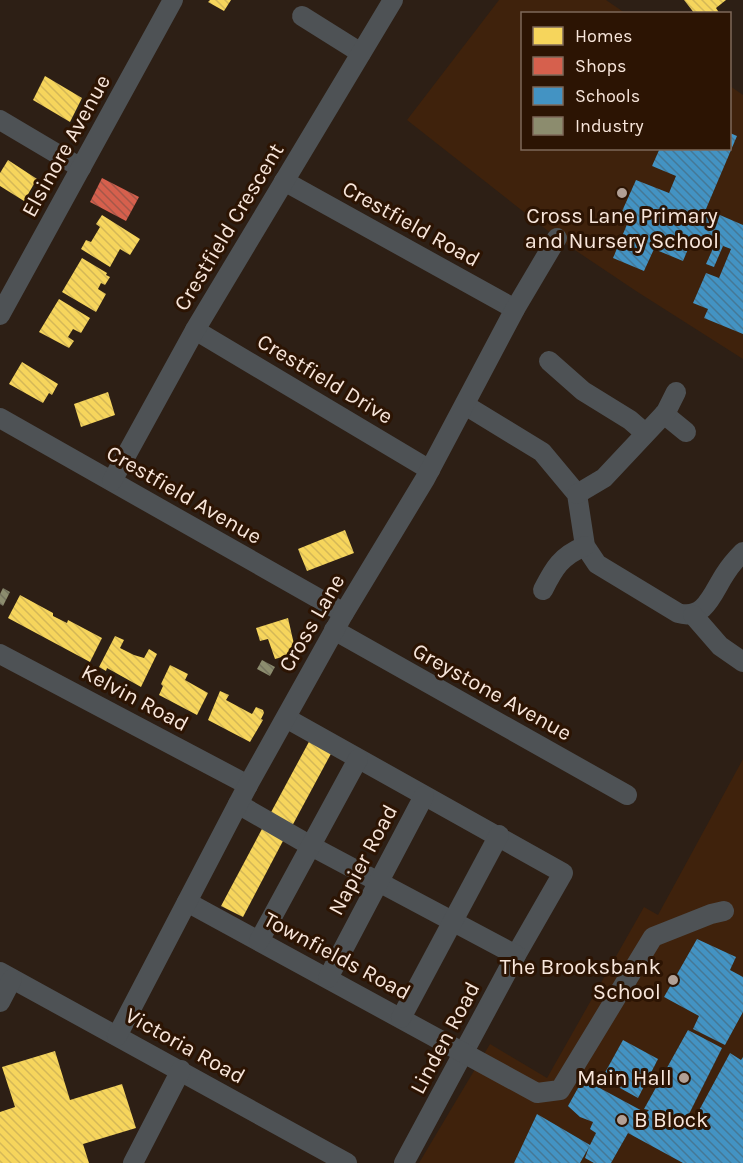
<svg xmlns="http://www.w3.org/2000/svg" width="743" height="1163" font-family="Karla,sans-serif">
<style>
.built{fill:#3f220c}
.homes{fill:url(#homes-back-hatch)}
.shops{fill:url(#shops-back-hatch)}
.schools{fill:url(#schools-back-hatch)}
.industry{fill:url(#industry-back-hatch)}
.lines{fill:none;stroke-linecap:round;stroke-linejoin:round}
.minor{stroke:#4e5255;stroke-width:20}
.poi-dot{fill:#b1a096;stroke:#2c1403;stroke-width:2}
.labels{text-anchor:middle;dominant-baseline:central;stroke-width:6;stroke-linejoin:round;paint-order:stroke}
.street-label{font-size:22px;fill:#f8e6db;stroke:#2c1403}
.poi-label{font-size:22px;fill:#f8e6db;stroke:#2c1403;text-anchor:end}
</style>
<defs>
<pattern id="homes-back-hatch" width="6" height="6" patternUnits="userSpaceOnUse" patternTransform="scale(1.5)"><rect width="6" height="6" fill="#f6d55c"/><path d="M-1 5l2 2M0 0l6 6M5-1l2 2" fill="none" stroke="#d4b857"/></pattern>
<pattern id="shops-back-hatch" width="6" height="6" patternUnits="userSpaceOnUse" patternTransform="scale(1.5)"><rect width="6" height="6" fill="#d6604d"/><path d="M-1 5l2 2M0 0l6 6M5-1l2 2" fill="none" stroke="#a55749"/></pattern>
<pattern id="schools-back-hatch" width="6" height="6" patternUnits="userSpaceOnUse" patternTransform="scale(1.5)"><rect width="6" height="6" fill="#4393c3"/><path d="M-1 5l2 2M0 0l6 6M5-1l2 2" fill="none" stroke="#457896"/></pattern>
<pattern id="industry-back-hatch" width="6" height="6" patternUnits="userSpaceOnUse" patternTransform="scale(1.5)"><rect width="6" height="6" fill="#8c8c6e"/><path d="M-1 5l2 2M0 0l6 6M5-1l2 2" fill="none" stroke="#75735f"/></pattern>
</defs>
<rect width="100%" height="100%" fill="#2d1f15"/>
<g class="built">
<path d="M499,0H606L625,13L522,14V148H730V86L743,95V359L636,291L557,238L407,120Z"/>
<path d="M743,759V1163H419L490,1044L547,1078L644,907L658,915Z"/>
</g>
<g class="homes">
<path d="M210,0H231L224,11L208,2Z"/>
<path d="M684,0H726L716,8L720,14H695Z"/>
<path d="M45,76L82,98L70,122L33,100Z"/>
<path d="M8,160L37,179L24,201L0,186V173Z"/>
<path d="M102,215L140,239L130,255L120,249L110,267L81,249L86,240L91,242L100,227L96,224Z"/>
<path d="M82,258L107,273L106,275L110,277L105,285L101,283L98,289L106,294L96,312L62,292Z"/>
<path d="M59,299L90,318L81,333L73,329L68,337L74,341L69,348L39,332Z"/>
<path d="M22,362L58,384L52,395L49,393L43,403L9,384Z"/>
<path d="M108,392L115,415L81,427L74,404Z"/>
<path d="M345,530L354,553L307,571L298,549Z"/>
<path d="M20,595L53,613V616L67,623L68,620L102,638L90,662L8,618Z"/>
<path d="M288,618L296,653L275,659L268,639L260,641L256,628Z"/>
<path d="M115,636L124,640L120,648L134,655L144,658L149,649L157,654L141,687L107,668L106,671L99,667Z"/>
<path d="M170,665L188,674L185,680L208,693L197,715L159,695L163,686L161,684Z"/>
<path d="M220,691L229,695L226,700L252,714L256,707L263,710L264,713L261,719L263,720L250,742L208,720Z"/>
<path d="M311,738L333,750L291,828L269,816Z"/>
<path d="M263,827L284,839L243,917L221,906Z"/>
<path d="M55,1051L70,1100L122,1084L136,1128L83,1144L89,1163H0V1112L15,1107L2,1067Z"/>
</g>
<path class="shops" d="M102,178L139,197L126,221L90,202Z"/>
<g class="schools">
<path d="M730,133L737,136L706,209L743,225V334L704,318L708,309L693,303L706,273L719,278L731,249L723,246L714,267L706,264L715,244L709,241L706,249L691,242L683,261L654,249L644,271L613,258L628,222L619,218L636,180L669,193L676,176L652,166L660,148H730Z"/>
<path d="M697,939L736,957L730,970L743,977V1012L725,1045L693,1029L699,1016L664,997Z"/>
<path d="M688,1030L722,1048L683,1126L689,1129L730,1053L741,1060L743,1057V1163H683L628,1133L611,1163H594L585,1158L589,1147L580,1163H514L537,1114L590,1145L596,1133L590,1129L593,1122L580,1117L568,1106L583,1079L646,1113L649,1110L644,1109Z"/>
<path d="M623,1040L658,1059L638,1098L602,1078Z"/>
</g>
<g class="industry">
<path d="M3,588L10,592L3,606L0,604V594Z"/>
<path d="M262,660L275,667L270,676L257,669Z"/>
</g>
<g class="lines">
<g class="minor">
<path d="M302,16L361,53"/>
<path d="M0,120L81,168"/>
<path d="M284,181L515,309"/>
<path d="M0,315L173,0"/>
<path d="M195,330L430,470"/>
<path d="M549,361L583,391L630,420L645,433"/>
<path d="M465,405L542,452L577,494L585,546L597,564L678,613C705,621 713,592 725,574C730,566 736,559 743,552"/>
<path d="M664,414L686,432"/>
<path d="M0,418L344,613"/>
<path d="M112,481L195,330L393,0"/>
<path d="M577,494L604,478L666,412L676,392"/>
<path d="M543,590C554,568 561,556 585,546"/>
<path d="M693,615L720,646L743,662"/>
<path d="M334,630L627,795"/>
<path d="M0,654L248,785"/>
<path d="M286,718L563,873L516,955L404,1163"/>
<path d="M238,804L311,846L516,955"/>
<path d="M187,902L537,1093L560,1090L653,937L711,914L724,911"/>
<path d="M259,941L358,759"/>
<path d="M0,972L347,1163"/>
<path d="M328,978L424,796"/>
<path d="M0,1002L12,979"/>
<path d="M401,1018L499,835"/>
<path d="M117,1036L248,785L344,613L425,479L515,309L557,238"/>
<path d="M133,1163L181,1070"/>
</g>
</g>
<g class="poi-dot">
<circle cx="622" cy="193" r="6"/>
<circle cx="673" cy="980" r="6"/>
<circle cx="684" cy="1078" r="6"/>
<circle cx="622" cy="1120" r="6"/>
</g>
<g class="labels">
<g class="street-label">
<text transform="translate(66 146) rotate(-61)">Elsinore Avenue</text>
<text transform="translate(411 224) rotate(29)">Crestfield Road</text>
<text transform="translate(229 227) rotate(-59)">Crestfield Crescent</text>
<text transform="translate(325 379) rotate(31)">Crestfield Drive</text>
<text transform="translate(184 495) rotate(30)">Crestfield Avenue</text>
<text transform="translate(312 623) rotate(-60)">Cross Lane</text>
<text transform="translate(492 692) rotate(29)">Greystone Avenue</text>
<text transform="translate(135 698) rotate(28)">Kelvin Road</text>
<text transform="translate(363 860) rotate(-62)">Napier Road</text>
<text transform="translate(337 956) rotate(28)">Townfields Road</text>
<text transform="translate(445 1038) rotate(-62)">Linden Road</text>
<text transform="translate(185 1046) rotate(29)">Victoria Road</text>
</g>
<g class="poi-label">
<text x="622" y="216" text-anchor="middle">Cross Lane Primary<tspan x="622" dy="25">and Nursery School</tspan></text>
<text x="661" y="967">The Brooksbank<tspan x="661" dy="25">School</tspan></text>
<text x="672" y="1078">Main Hall</text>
<text x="634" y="1120" text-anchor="start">B Block</text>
</g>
</g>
<rect x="521" y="12" width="210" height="138" fill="#2c1403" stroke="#7e6859" stroke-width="1.5"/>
<rect x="533" y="27" width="30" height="18" fill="#f6d55c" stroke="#7e6859" stroke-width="1.5"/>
<text x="575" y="42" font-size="18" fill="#f8e6db">Homes</text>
<rect x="533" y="57" width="30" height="18" fill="#d6604d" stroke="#7e6859" stroke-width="1.5"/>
<text x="575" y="72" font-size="18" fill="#f8e6db">Shops</text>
<rect x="533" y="87" width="30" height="18" fill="#4393c3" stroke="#7e6859" stroke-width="1.5"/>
<text x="575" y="102" font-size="18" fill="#f8e6db">Schools</text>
<rect x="533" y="117" width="30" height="18" fill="#8c8c6e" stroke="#7e6859" stroke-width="1.5"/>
<text x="575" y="132" font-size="18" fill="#f8e6db">Industry</text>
</svg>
